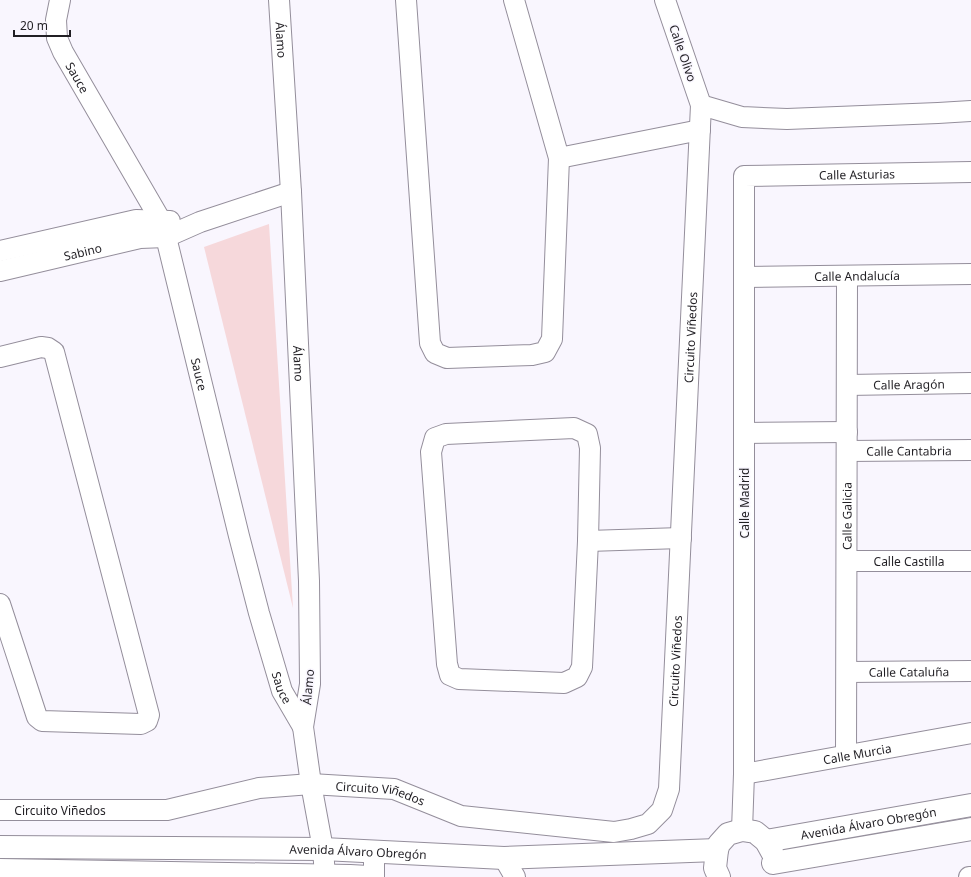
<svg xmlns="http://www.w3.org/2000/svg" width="971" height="877" font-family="'Noto Sans',sans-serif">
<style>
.green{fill:#f6d8db}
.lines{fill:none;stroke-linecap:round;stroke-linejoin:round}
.street-casing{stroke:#948e9b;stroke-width:22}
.secondary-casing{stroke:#948e9b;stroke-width:24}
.street{stroke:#fff;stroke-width:20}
.secondary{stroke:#fff;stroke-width:22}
.labels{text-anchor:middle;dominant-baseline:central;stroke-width:3;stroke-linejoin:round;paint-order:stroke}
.street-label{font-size:12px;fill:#211f24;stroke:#f9f6fe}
</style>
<rect width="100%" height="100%" fill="#f9f6fe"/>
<path class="green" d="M269,224L293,608L204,247Z"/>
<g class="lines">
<g class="street-casing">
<g id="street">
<path id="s1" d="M60,0L56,20L57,38L63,52L161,221L166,237L239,536L259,613L282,691L303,727"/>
<path id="s2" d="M279,0L291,192L309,581L310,684L303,727L311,784L323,849L325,876"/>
<path d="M406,0L430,343L435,353L447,358L532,355L545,352L552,339L559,158L514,0"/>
<path d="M701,105L742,117L787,119L938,113L971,111"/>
<path d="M559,158L700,130"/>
<path d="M0,251L136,220L170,221"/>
<path id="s3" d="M0,271L140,238L166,237L200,222L291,192"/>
<path id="s4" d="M744,277L971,274"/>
<path d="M0,357L41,347L48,348L54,352L149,715L147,721L141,724L42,721L37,717L0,604"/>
<path id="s5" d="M847,385L971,383"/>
<path d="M574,428L587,434L590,448L588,541L582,667L577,677L564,683L459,679L450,675L447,664L431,452L435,438L446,434Z"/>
<path d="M744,433L847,432"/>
<path id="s6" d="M847,451L971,450"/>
<path d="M588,541L681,538"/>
<path id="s7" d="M847,561H971"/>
<path id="s8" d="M847,672L971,671"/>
<path id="s9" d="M846,755L847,276"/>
<path id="s10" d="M744,774L971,733"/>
<path id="s11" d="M0,810H167L259,788L311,784L394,789L461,816L614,832L631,829L648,824L662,810L669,789L701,105L665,0"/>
<path id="s12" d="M742,830L744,774V176L971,172"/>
<path d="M504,858L515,877"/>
<path d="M374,877V851"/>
<path d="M969,877H971"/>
</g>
</g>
<g class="secondary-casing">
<g id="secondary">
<path id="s13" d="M766,841L971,805"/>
<path id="s14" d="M0,847L323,849L504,858L717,850"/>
<path d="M773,863L971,829"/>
<path d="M0,870L350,876L368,877"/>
<path d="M719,877L715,868L717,850L719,844L728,834L742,830L755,832L766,841L772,852"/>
</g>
</g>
<use href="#street" class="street"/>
<use href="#secondary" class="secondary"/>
</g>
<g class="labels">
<g class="street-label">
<text stroke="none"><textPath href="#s2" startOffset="40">Álamo</textPath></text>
<text transform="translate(683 53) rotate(71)">Calle Olivo</text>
<text stroke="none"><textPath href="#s1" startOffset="83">Sauce</textPath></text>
<text stroke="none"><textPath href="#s12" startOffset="767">Calle Asturias</textPath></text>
<text stroke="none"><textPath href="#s3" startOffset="85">Sabino</textPath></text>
<text stroke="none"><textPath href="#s4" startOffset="113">Calle Andalucía</textPath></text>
<text stroke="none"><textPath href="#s11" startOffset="1152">Circuito Viñedos</textPath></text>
<text stroke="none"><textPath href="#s2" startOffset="364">Álamo</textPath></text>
<text stroke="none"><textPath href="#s1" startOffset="407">Sauce</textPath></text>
<text stroke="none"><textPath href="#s5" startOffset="62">Calle Aragón</textPath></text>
<text stroke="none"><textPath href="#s6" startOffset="62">Calle Cantabria</textPath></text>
<text transform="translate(744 503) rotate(-90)">Calle Madrid</text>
<text stroke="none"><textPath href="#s9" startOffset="239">Calle Galicia</textPath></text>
<text stroke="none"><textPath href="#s7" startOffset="62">Calle Castilla</textPath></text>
<text stroke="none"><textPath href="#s11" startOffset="828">Circuito Viñedos</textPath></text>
<text stroke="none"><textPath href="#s8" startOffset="62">Calle Cataluña</textPath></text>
<text stroke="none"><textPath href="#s1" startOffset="731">Sauce</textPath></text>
<text transform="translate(308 687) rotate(-85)">Álamo</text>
<text stroke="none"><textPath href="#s10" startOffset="115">Calle Murcia</textPath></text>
<text stroke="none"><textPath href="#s11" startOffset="384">Circuito Viñedos</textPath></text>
<text stroke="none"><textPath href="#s11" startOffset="60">Circuito Viñedos</textPath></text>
<text stroke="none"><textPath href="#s13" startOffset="104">Avenida Álvaro Obregón</textPath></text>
<text stroke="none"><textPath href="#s14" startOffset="358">Avenida Álvaro Obregón</textPath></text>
</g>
</g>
<path d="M14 30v6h56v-6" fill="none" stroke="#211f24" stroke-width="2"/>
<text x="20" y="30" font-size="12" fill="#211f24" stroke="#f9f6fe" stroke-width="3" paint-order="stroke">20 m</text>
</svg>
